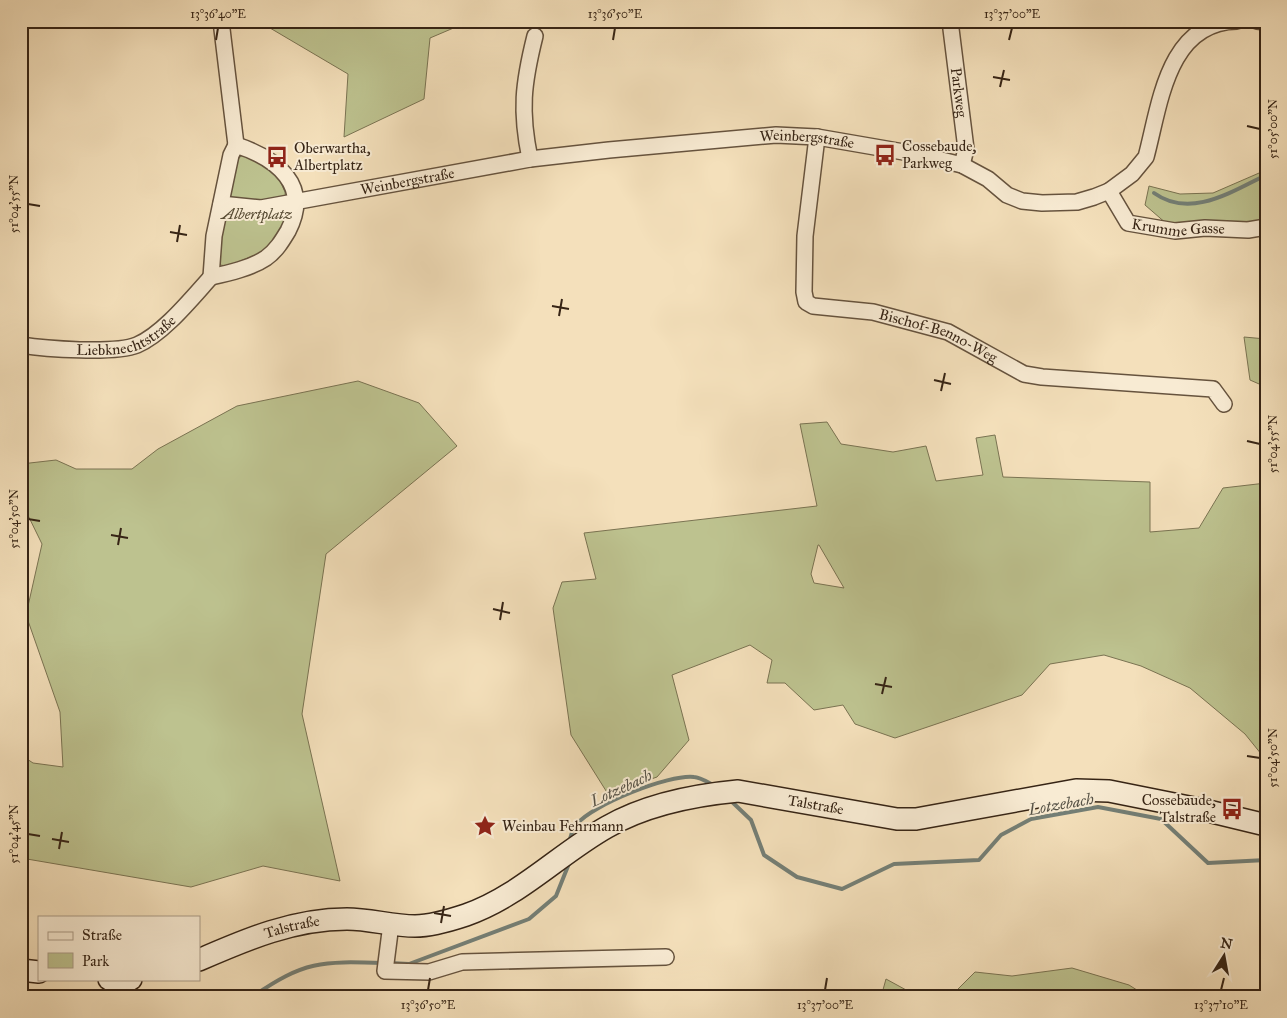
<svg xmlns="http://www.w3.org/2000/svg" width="1287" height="1018" font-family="'IM FELL Great Primer',serif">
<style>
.green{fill:#bdc28f;stroke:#7a7352;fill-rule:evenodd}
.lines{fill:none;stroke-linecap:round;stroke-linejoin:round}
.stream{stroke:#747f76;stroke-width:4}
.street-casing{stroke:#66533e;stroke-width:18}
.secondary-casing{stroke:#362415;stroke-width:24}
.street{stroke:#f8ebd3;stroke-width:15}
.secondary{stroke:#f8ebd3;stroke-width:21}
.ticks{fill:none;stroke:#362415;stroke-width:2}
.labels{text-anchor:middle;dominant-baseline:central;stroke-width:4;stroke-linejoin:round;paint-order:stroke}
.street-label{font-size:15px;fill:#362415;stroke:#f8ebd3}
.poi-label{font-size:15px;fill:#362415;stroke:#f8ebd3;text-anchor:start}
.park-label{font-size:15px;font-style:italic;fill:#584c34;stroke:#f8ebd3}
.water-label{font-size:16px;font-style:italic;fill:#555146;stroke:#f8ebd3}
.neatline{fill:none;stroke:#362415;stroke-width:2}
.ticks-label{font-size:12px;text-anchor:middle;fill:#362415}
</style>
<rect width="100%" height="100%" fill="#f4e0bb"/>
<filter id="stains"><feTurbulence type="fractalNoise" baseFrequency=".004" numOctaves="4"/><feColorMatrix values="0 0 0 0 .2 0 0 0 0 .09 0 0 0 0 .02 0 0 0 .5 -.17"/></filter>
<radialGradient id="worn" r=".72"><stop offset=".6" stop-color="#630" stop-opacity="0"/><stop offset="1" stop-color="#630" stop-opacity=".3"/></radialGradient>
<g class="green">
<path d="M267,21H470L430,38L424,99L344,137L348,74L270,28Z"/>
<path d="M241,156H247L261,162L277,174L285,192L287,214L277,241L264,252L227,266L220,265L218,259L235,163Z"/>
<path d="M1266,170V227L1175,231L1145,205L1149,186L1180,194L1213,193Z"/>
<path d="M1244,337L1266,339V387L1250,380Z"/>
<path d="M358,381L419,403L457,446L326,554L302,714L340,881L263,866L191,887L21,858V755L33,763L63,767L60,712L26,615L42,544L21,501V464L56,460L76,469H132L158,449L237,406Z"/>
<path d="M827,422L841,444L893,452L926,446L936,481L983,475L976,438L995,435L1003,477L1150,482V532L1199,528L1223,488L1266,483V760L1245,734L1190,688L1141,666L1104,655L1050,664L1022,695L895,738L855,724L843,705L814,710L785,683H767L772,660L750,645L672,675L689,740L657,777L608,794L571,735L553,608L562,582L596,579L584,533L817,506L800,424ZM818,545H819L844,588L814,583L811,574Z"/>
<path d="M1072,968L1129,985L1148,997H950L975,972L1012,976Z"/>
<path d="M886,979L919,997H881Z"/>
</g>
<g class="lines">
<g class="stream">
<path d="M1154,193C1190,219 1231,192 1266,175"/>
<path d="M729,799L751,820L764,855L797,877L842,889L894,864L979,860L1001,835L1031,819L1098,807L1161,819L1208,863L1266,860"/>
<path d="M570,842C570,836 573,828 577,824C592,805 669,774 694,777C700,777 709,783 715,786"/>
<path d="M390,963L409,964L529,919L556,896L570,861"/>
<path d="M252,997C304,961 321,961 383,963"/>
</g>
<g class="street-casing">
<g id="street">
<path d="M221,21L236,145"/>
<path id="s1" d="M950,21L966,149L962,165"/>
<path d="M1257,21L1266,22"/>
<path id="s2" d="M817,137L805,236L804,292L806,302L813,306L873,312L948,332L1024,374L1042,377L1213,389L1224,404"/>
<path d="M530,159C520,111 523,84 535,36"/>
<path id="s3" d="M1109,191L1128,223L1175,231L1205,228L1248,230L1266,227"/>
<path id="s4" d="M221,204L261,208L530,159L609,150L776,135L817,137L921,155L962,165L988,179L1007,195L1022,201L1042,203L1077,202L1094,197L1109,191L1132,174L1146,157C1160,105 1167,22 1237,21"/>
<path d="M211,277C229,273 251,268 266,258C276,251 282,241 288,231C312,185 276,158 236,145"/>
<path d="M211,277L214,236L231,155L236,145"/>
<path id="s5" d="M21,345C45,349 115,354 137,345C163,334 192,298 211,277"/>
<path d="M391,924L385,971L429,972L462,962L666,957"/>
</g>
</g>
<g class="secondary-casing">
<g id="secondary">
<path id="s6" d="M199,960C247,939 294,919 347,919C370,919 392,926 415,926C431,926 451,920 466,915C520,896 559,854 607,827C645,805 695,795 738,791L897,819H916L1076,790L1109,791L1204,810L1266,825"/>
<path d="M21,970L39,972"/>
<path d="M109,979H131"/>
</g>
</g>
<use href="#street" class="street"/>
<use href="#secondary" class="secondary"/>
</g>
<path class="ticks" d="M216,40L218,28M613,40L615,28M1009,40L1012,28M993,77L1010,80M1000,87L1004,70M1247,126L1260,129M28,204L40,206M170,232L187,235M177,242L180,225M552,306L569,309M559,316L562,299M934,380L951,384M941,391L945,373M1247,441L1260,444M28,519L40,521M111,535L128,538M118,545L121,528M493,609L510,613M500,620L503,602M875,684L892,687M882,694L886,677M1247,756L1260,758M28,834L40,836M52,839L69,842M59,849L62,832M434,913L451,916M441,923L444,906M428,990L430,978M825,990L827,978M1221,990L1224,978"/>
<defs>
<g id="bus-bare" transform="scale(1.725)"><path d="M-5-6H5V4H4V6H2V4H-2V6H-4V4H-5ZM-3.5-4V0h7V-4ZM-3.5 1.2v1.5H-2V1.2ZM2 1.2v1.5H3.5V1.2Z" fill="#8f2418" stroke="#f8ebd3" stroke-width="2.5" paint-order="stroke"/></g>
<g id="sight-bare" transform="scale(1.725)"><path d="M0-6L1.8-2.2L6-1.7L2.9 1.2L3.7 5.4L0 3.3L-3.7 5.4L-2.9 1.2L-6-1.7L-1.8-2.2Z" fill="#8f2418" stroke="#f8ebd3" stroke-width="2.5" paint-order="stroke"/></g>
</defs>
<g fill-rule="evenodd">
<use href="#bus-bare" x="885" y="155"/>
<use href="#bus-bare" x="277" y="157"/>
<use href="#bus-bare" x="1232" y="809"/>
<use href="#sight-bare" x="485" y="826"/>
</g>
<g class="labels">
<g class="street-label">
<text stroke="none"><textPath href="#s1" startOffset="72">Parkweg</textPath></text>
<text stroke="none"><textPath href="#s4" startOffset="592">Weinbergstraße</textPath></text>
<text stroke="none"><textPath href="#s4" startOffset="189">Weinbergstraße</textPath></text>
<text stroke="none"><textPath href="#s3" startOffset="88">Krumme Gasse</textPath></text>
<text stroke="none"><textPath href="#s5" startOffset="109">Liebknechtstraße</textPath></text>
<text stroke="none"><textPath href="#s2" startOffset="304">Bischof-Benno-Weg</textPath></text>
<text stroke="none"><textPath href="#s6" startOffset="658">Talstraße</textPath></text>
<text stroke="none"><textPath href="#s6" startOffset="99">Talstraße</textPath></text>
</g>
<g class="poi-label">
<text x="902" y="146">Cossebaude,<tspan x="902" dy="17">Parkweg</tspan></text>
<text x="294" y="148">Oberwartha,<tspan x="294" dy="17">Albertplatz</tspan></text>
<text x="1216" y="800" text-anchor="end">Cossebaude,<tspan x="1216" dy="17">Talstraße</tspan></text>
<text x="502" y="826">Weinbau Fehrmann</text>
</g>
<g class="park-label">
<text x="257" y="214">Albertplatz</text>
</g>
<g class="water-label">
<text transform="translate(621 788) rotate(-25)">Lotzebach</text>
<text transform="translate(1061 804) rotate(-10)">Lotzebach</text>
</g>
</g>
<rect width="1287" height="1018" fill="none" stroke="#f4e0bb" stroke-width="55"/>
<rect x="38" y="916" width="162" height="65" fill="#f8ebd3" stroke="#aa9b87"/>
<rect x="48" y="932" width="25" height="8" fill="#f8ebd3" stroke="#aa9b87"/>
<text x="82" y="940" font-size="15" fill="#362415">Straße</text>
<rect x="48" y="953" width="25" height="15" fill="#bdc28f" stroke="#aa9b87"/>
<text x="82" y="966" font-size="15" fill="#362415">Park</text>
<g transform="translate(1224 956) rotate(11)" stroke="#f8ebd3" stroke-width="4" paint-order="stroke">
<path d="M0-4L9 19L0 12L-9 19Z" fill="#362415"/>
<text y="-8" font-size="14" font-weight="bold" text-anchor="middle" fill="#362415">N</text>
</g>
<rect x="28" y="28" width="1232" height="962" class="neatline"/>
<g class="ticks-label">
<text x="218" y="18">13°36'40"E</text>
<text x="615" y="18">13°36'50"E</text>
<text x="1012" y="18">13°37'00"E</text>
<text transform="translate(1273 129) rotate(-90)" y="4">51°05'00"N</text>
<text transform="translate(14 204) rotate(-90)" y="4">51°04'55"N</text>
<text transform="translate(1273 444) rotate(-90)" y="4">51°04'55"N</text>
<text transform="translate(14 519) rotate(-90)" y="4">51°04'50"N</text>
<text transform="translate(1273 758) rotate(-90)" y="4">51°04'50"N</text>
<text transform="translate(14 834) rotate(-90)" y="4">51°04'45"N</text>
<text x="428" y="1009">13°36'50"E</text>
<text x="825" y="1009">13°37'00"E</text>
<text x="1221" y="1009">13°37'10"E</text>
</g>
<rect width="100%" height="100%" filter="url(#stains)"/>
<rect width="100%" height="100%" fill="url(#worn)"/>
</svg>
